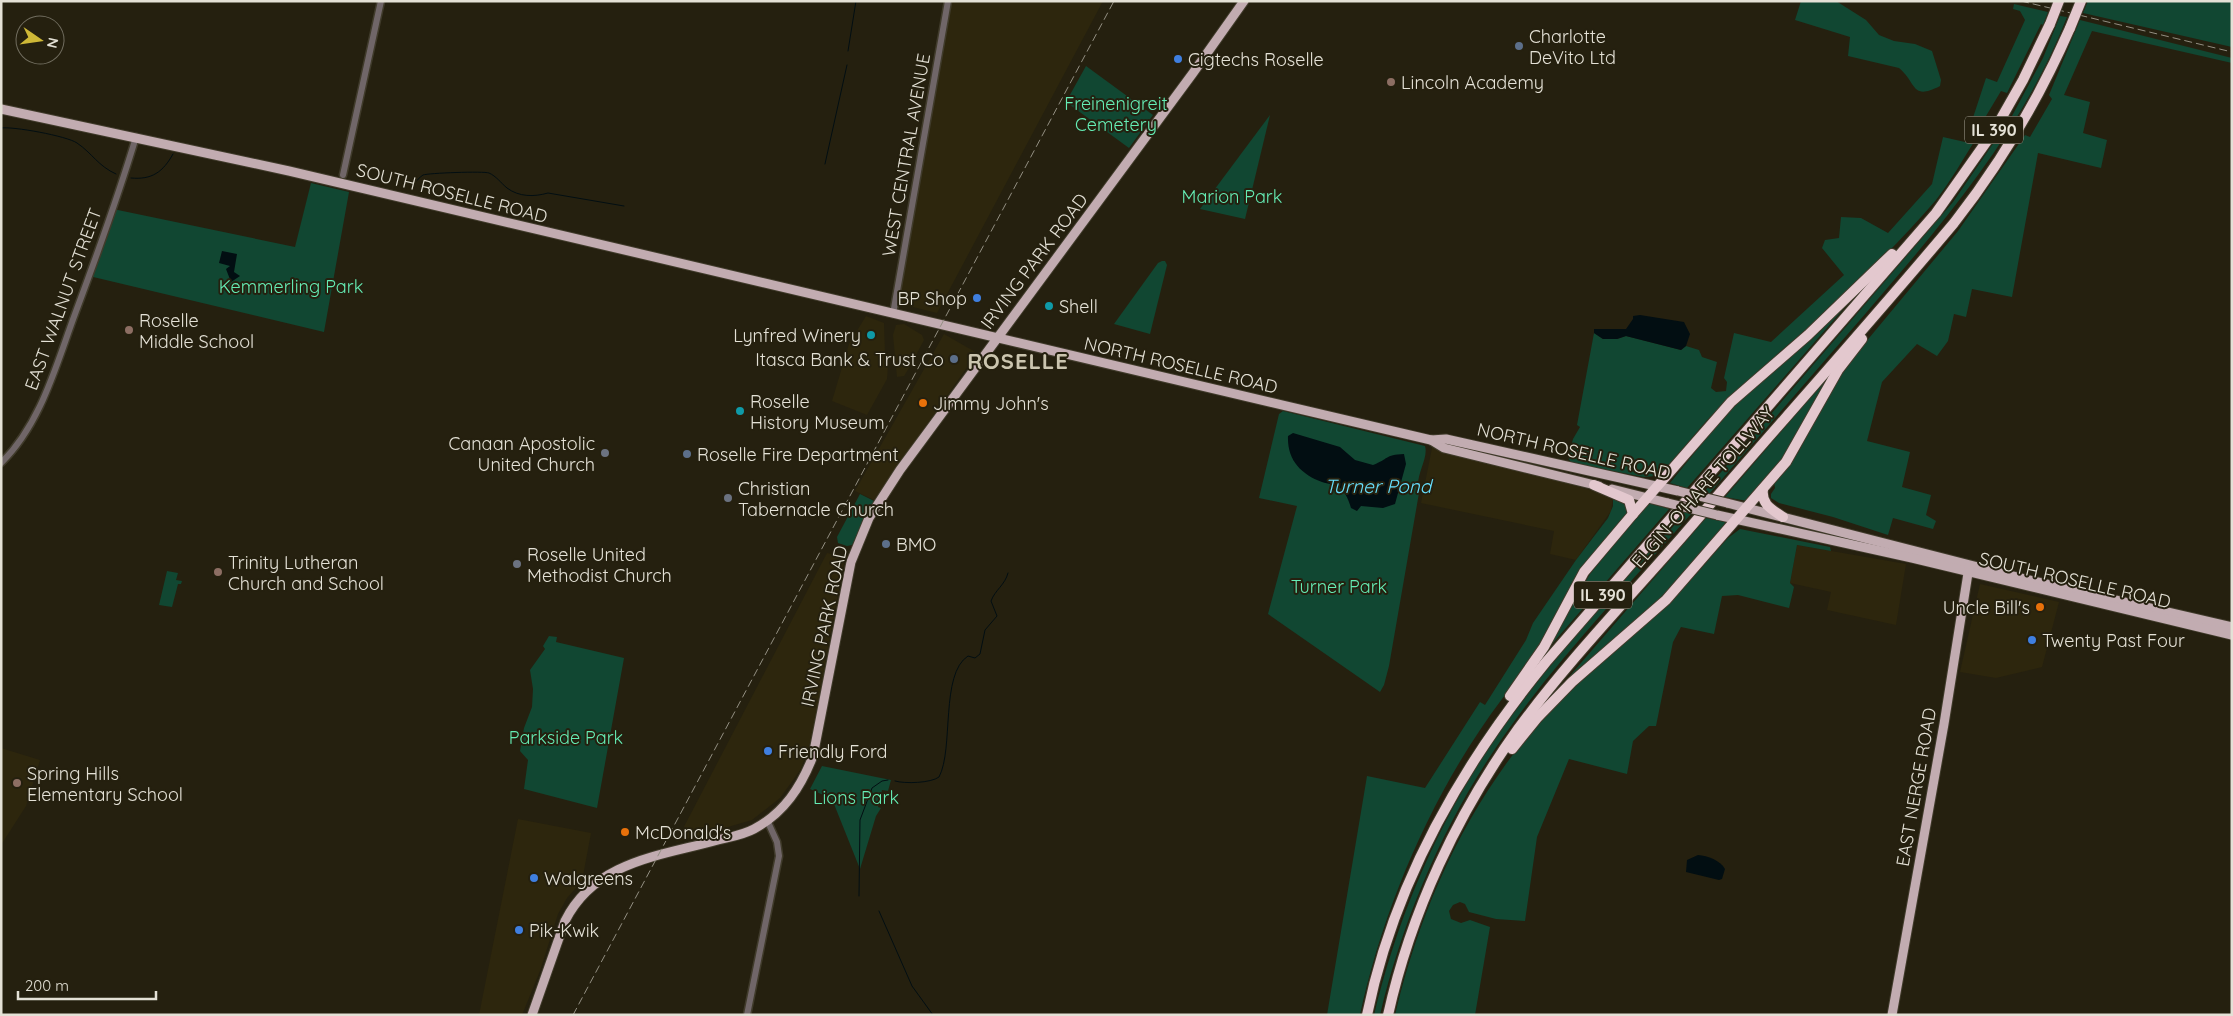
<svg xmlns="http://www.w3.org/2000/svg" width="2233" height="1016" font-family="Quicksand,sans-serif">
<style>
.built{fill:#2d260d}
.green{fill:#114732}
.water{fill:#020e12}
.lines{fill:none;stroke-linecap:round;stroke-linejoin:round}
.stream{stroke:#020e12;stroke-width:1}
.minor-casing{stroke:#403b2b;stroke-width:9}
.major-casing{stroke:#403b2b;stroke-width:11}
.highway-casing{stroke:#403b2b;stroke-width:12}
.minor{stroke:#706668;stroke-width:6}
.major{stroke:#c2acb1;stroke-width:9}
.highway{stroke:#e3c8ce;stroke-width:10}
.rail{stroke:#938f82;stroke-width:1;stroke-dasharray:8 4;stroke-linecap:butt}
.major-bridge-casing{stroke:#403b2b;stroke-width:11;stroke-linecap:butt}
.highway-bridge-casing{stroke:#403b2b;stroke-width:12;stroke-linecap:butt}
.major-bridge{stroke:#c2acb1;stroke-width:9}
.highway-bridge{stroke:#e3c8ce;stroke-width:10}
.service-dot{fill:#5c6f8a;stroke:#25200f;stroke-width:2}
.shop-dot{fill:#3f7fe0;stroke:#25200f;stroke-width:2}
.education-dot{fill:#8d6e63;stroke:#25200f;stroke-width:2}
.culture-dot{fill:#0f9aa8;stroke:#25200f;stroke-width:2}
.food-dot{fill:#e8710a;stroke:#25200f;stroke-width:2}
.worship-dot{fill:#6b7280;stroke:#25200f;stroke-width:2}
.labels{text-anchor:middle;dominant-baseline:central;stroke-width:4;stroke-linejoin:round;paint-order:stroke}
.shield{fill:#25200f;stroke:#aba79a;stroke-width:1}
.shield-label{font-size:16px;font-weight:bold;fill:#e4e1d6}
.poi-label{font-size:18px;fill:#e4e1d6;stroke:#25200f;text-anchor:start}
.park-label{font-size:18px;fill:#65edb5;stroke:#25200f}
.street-label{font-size:18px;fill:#e4e1d6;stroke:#25200f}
.water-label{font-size:19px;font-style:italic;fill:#67e0fe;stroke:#25200f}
.district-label{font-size:22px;font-weight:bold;letter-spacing:1px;fill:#cbc5af;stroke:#25200f}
</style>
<rect width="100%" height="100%" fill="#25200f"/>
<g class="built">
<path d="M952,1H1103L937,313L901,304L900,292Z"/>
<path d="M866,316L884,323L885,353L888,366L887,379L867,415L832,401L849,344Z"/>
<path d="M904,324L922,335L924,340L909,368L904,376L897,377L893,335L896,325Z"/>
<path d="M944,334L977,353L874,500L855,491Z"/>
<path d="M1433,443L1613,497L1611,511L1576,560L1550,554L1554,531L1421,503Z"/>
<path d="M1797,545L1906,564L1896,625L1827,610L1831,592L1790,583Z"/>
<path d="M827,553L845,557L811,740L801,769L780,798L752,820L676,842Z"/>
<path d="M1980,584L2059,602L2042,667L1996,678L1960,672Z"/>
<path d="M1,748L40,760L26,806L1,845Z"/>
<path d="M518,819L591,833L582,881L567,898L558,914L540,971L522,1015H479Z"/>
</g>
<g class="green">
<path d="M1801,1H1836L1866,20L1879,35L1894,41L1915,44L1932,51L1941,80L1940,86C1911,101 1917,83 1899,68L1848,56L1850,37L1795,20Z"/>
<path d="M2088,1H2232V47L2083,13Z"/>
<path d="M2014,4L2048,12L2043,25L2041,24L2007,93L2001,91L1974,136L1976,139C1963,159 1951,181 1936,200C1890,254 1831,309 1776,355L1777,357L1742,386L1707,420L1661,474L1656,476L1644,477L1571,463L1568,457L1573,439L1580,427L1577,425L1594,333L1603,339H1617L1626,336L1681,350L1686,346L1699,350L1702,357L1717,362L1711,388L1716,392L1726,391L1727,382L1724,378L1734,333L1771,342L1844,275L1822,248L1825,240L1839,238L1841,217L1861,218L1888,233L1932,184L1943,137L1965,142L1986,78L1997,82L2025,20L2020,11L2013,9Z"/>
<path d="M2060,16L2067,17C2023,130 1944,222 1866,313C1814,373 1762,433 1710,493L1704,492L1953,202L2012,116L2043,58Z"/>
<path d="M2080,20L2232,58V63L2092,31L2064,95L2090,102L2083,133L2107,140L2101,168L2038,153L2012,297L1972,289L1966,317L1954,314L1948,341L1937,356L1917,344L1882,382L1867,441L1910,452L1902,487L1931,495L1926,515L1936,521L1933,529L1893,518L1888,535L1833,517L1779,503L1771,498V494L1775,488L1774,482L1798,453L1827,397L1850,361L1958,231L2025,135L2030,137L2052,99L2049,95Z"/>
<path d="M1086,66L1153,115L1129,148L1066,102Z"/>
<path d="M1270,115L1245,219L1200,209Z"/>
<path d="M311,183L349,192L324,332L89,276L113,209L295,247Z"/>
<path d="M1162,261H1165L1167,265L1150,334L1114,324L1158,263Z"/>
<path d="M1854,297L1687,488L1670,483L1740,397Z"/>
<path d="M1829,376L1787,455L1747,501L1725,497Z"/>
<path d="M1283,411L1425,446C1429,459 1414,476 1419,493L1389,666L1384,685L1380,692L1268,614L1297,506L1259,498L1279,414Z"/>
<path d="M860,494L874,501L852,545L847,546L838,543L837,537Z"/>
<path d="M1613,497L1627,503L1629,509L1627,513C1596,560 1567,610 1534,656C1517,681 1497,704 1480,730C1424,813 1381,917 1360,1015H1327L1367,776L1425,788L1480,702L1485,705L1526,640L1533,623L1576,560L1608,518L1613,506Z"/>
<path d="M1649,503L1669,509L1546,651L1590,574Z"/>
<path d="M1684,512L1691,514C1626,588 1552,664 1497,746C1442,827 1403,919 1380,1015H1374C1397,919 1436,827 1491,745C1547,662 1619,588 1684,512Z"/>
<path d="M1706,518L1725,522L1724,526L1664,597L1549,700Z"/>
<path d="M1740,529L1830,547L1831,551L1797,545L1790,583L1794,587L1789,608L1738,595L1722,596L1714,634L1681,627L1673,642L1656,726H1649L1633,741L1627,774L1569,759L1537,837L1525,921L1496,919L1469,912L1465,904L1460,902L1453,905L1449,911L1451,919L1461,923L1470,920L1490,927L1475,1015H1395C1426,885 1482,775 1577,681C1605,654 1638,631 1667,605C1689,584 1708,560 1728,538Z"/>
<path d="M167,571L178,573L176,580L182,581L181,584H178L172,607L159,605Z"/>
<path d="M549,636L557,637L556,642L624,658L597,808L524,789L528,760L520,751L524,728L532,707L533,689L530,670L545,649L543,646Z"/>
<path d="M822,766L891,780L888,791L882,790L878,807L881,808L876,816L860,869L832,799L810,789Z"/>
</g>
<g class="water">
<path d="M222,251L237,254L234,272L240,276L231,282L226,269L230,266L219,263Z"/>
<path d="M1640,315L1684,322L1690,334L1686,346L1681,350L1677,349L1626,336L1617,339H1603L1594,333V329H1626L1633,319V316Z"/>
<path d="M1293,433L1340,447L1355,460L1373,465C1389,459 1384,455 1404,454L1406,464L1395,504L1383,508L1361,506L1357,511L1351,508C1349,501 1346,493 1340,488C1335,484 1328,484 1322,482C1301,474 1287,460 1288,436Z"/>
<path d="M1698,855C1708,856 1720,860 1725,869L1722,879L1719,880L1686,872L1687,860Z"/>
</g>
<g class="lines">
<g class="stream">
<path d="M848,51L856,1"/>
<path d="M1,128C12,126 67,136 77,143C92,153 98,166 116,174"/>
<path d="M825,164L847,65"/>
<path d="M131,178C152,180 163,172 173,154"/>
<path d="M414,184C416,181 420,177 423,175C428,173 484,171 489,173C496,176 501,183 507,188C519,197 534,197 548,193L624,206"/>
<path d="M895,781C905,784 931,783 939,777C954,749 940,674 968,656L975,658L980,654L985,630L997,616L991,601C995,590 1005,585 1008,573"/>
<path d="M859,896L860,820L872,788L882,781L888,780"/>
<path d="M879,911L912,986L933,1015"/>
</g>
<g class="minor-casing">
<g id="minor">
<path d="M343,175L381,1"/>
<path d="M893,314L948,1"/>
<path d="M1,463C41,424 56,365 75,314C97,255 118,197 136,137"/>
<path d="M747,1015L779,856L777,842L767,820"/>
</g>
</g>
<g class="major-casing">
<g id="major">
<path d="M1,109L289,171L1431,440L1444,448L1599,486"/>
<path d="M1431,440L1446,439L1678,491"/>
<path d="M1612,489L1668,503"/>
<path d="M1727,503L2029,580L2232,627"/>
<path d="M1717,515L1912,558L2232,635"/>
<path d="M532,1015L565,921C595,861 660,856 718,840C730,837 743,835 754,829C784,813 801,787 813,756L851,562L869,518L900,470L1193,73L1244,1"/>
<path d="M1892,1015L1944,724L1969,567"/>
</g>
</g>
<g class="highway-casing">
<g id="highway">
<path d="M1594,485L1629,500L1633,514"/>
<path d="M1763,489C1761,504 1771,509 1783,517"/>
<path d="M1510,696L1544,647L1584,572L1633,514L1731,402L1808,335L1892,254"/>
<path d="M1512,749L1537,718L1572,682L1666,600L1786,462L1838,370L1862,339"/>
<path d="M1367,1015C1394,882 1461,766 1546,662L1936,213L1994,131L2023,80L2050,24"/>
<path d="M1388,1015C1411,912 1457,814 1518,729C1568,661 1627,600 1682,537C1772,432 1865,329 1954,223C2001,163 2039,99 2070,28"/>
</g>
</g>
<use href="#minor" class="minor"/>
<use href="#major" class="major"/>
<use href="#highway" class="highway"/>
<g class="rail">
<path d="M2021,1L2232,52"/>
<path d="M573,1015L1114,1"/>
</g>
<g class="major-bridge-casing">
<g id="major-bridge">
<path d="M1678,491L1727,503"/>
<path d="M1668,503L1717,515"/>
</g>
</g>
<g class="highway-bridge-casing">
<g id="highway-bridge">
<path d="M2050,24L2059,1"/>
<path d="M2070,28L2081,1"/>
</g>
</g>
<use href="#major-bridge" class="major-bridge"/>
<use href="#highway-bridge" class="highway-bridge"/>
</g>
<g class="service-dot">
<circle cx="1519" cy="46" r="5"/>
<circle cx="954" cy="359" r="5"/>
<circle cx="687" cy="454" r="5"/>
<circle cx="886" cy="544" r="5"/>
</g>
<g class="shop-dot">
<circle cx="1178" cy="59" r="5"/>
<circle cx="977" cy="298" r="5"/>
<circle cx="2032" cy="640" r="5"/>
<circle cx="768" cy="751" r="5"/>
<circle cx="534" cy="878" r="5"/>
<circle cx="519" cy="930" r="5"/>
</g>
<g class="education-dot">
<circle cx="1391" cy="82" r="5"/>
<circle cx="129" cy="330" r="5"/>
<circle cx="218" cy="572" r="5"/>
<circle cx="17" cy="783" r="5"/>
</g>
<g class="culture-dot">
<circle cx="1049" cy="306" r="5"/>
<circle cx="871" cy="335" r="5"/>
<circle cx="740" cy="411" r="5"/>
</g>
<g class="food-dot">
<circle cx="923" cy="403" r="5"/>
<circle cx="2040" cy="607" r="5"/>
<circle cx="625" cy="832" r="5"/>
</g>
<g class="worship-dot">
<circle cx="605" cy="453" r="5"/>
<circle cx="728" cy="498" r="5"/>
<circle cx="517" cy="564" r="5"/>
</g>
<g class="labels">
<g class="shield">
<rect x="1965" y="116.5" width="58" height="27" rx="4"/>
<rect x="1574" y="581.5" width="58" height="27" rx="4"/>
</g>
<g class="shield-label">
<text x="1994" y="130">IL 390</text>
<text x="1603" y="595">IL 390</text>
</g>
<g class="poi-label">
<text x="1529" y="36">Charlotte<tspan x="1529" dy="21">DeVito Ltd</tspan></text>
<text x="1188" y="59">Cigtechs Roselle</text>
<text x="1401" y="82">Lincoln Academy</text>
<text x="967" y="298" text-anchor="end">BP Shop</text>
<text x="1059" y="306">Shell</text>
<text x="139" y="320">Roselle<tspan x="139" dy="21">Middle School</tspan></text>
<text x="861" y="335" text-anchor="end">Lynfred Winery</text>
<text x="944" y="359" text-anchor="end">Itasca Bank &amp; Trust Co</text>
<text x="750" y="401">Roselle<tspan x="750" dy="21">History Museum</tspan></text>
<text x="933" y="403">Jimmy John's</text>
<text x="595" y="443" text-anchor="end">Canaan Apostolic<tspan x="595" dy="21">United Church</tspan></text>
<text x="697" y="454">Roselle Fire Department</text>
<text x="738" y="488">Christian<tspan x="738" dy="21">Tabernacle Church</tspan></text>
<text x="896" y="544">BMO</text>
<text x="527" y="554">Roselle United<tspan x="527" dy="21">Methodist Church</tspan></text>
<text x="228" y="562">Trinity Lutheran<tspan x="228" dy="21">Church and School</tspan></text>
<text x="2030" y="607" text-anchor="end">Uncle Bill's</text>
<text x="2042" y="640">Twenty Past Four</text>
<text x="778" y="751">Friendly Ford</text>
<text x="27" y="773">Spring Hills<tspan x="27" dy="21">Elementary School</tspan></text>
<text x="635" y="832">McDonald's</text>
<text x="544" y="878">Walgreens</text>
<text x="529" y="930">Pik-Kwik</text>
</g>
<g class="park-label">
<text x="1116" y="103">Freinenigreit<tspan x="1116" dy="21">Cemetery</tspan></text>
<text x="1232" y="196">Marion Park</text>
<text x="291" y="286">Kemmerling Park</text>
<text x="1339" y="586">Turner Park</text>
<text x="566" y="737">Parkside Park</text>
<text x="856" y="797">Lions Park</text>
</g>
<g class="street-label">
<text transform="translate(906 155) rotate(-80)">WEST CENTRAL AVENUE</text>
<text transform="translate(452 193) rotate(14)">SOUTH ROSELLE ROAD</text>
<text transform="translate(1034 261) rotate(-53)">IRVING PARK ROAD</text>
<text transform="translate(63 299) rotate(-70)">EAST WALNUT STREET</text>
<text transform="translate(1181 365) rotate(13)">NORTH ROSELLE ROAD</text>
<text transform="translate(1574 451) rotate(13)">NORTH ROSELLE ROAD</text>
<text transform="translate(1703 487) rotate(-49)">ELGIN-O'HARE TOLLWAY</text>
<text transform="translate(2075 580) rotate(13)">SOUTH ROSELLE ROAD</text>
<text transform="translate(824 626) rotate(-78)">IRVING PARK ROAD</text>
<text transform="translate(1916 787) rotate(-80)">EAST NERGE ROAD</text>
</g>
<g class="water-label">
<text x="1378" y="486">Turner Pond</text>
</g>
<g class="district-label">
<text x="1018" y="361">ROSELLE</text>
</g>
</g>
<rect width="2233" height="1016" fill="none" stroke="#e4e1d6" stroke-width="5"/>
<g transform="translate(40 40) rotate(103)"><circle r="24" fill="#25200f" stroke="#716d5f"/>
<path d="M0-4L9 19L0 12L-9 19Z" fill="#ceb837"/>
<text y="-8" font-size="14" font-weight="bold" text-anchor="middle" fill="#e4e1d6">N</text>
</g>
<path d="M18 991v8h138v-8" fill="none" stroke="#e4e1d6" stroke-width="2.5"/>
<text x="25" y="991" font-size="15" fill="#e4e1d6" stroke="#25200f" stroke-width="4" paint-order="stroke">200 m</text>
</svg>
